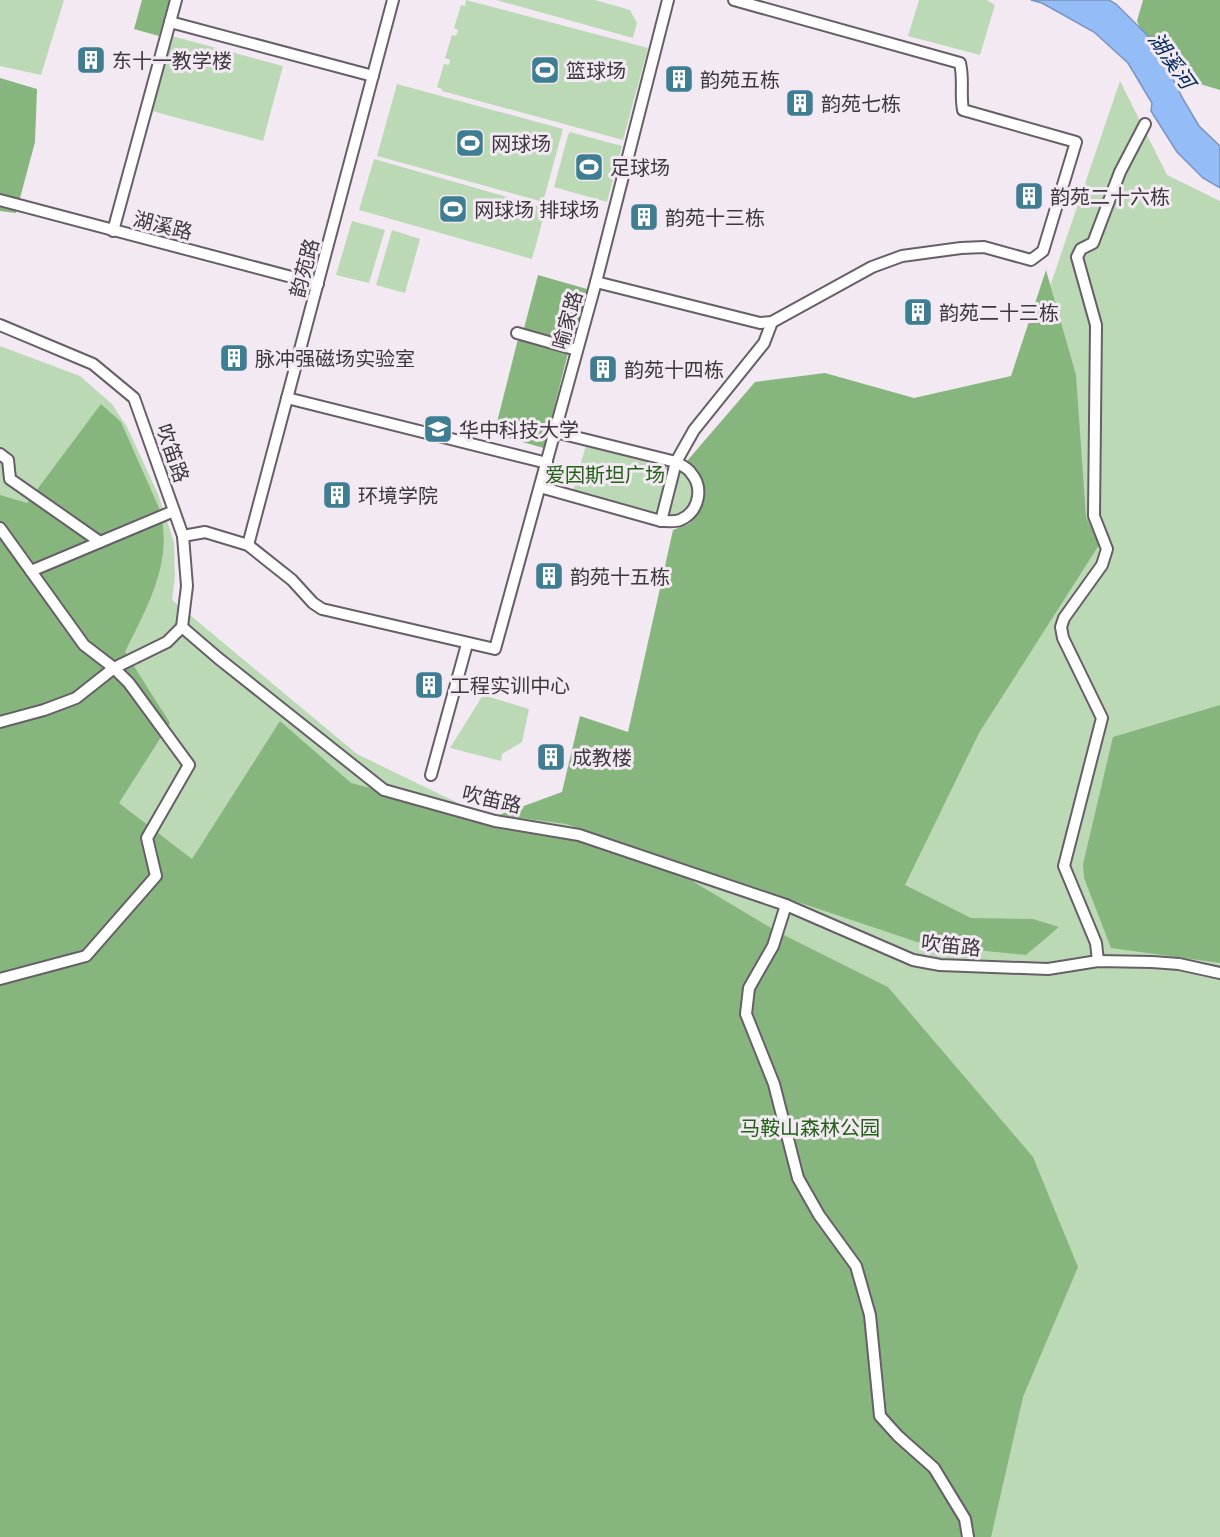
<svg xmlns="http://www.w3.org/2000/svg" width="1220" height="1537" font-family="'Open Sans','Noto Sans SC',sans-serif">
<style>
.green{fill:#bcd9b6}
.forest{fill:#86b67e}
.water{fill:#94bcf6;stroke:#7a94be;stroke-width:1.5}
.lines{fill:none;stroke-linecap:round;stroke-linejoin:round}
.minor-casing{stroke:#675f68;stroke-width:14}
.minor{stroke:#fff;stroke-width:10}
.labels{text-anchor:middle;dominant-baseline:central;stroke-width:6;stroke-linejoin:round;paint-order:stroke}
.poi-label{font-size:20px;fill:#3c383c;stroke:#f2e9f3;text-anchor:start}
.street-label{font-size:20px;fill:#3c383c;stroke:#f2e9f3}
.park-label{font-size:20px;fill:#236117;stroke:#f2e9f3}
.water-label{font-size:21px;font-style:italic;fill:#03295b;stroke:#f2e9f3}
</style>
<rect width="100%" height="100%" fill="#f2e9f3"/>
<g class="green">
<path d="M0,0H64L41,75L0,66Z"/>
<path d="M466,0L648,48L623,140L442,91V89L437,87L444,64L449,65L450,60L445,58L452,35L456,36L458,30L454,28L461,5L465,6Z"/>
<path d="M496,0H595L630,10L637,23L633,38Z"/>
<path d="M919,0H987L995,5L980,55L908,36Z"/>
<path d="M172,36L283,66L263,141L152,111Z"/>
<path d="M1120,81L1167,175L1220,201V1537H0V346L80,376L112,404L127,427L158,494L174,542L175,577L172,600L357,754L495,821L566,796L634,741L913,403L1018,380Z"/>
<path d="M397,84L563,129L543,202L377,156Z"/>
<path d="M570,132L622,146L607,202L554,187L568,135Z"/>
<path d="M374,159L546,208L532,259L359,210Z"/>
<path d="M352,221L385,230L369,283L336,275Z"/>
<path d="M392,230L420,239L405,293L376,285Z"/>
<path d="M586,445L678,469L690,481L694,493L692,506L680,515H668L573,491Z"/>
<path d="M483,695L529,709L522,742L502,754L501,761L450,748Z"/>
</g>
<g class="forest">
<path d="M142,0H169L159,36L134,29Z"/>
<path d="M1143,0H1220V90L1157,71L1137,21Z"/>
<path d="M0,78L37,89L35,142L16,213L0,211Z"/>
<path d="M1046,270L1076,375L1086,517L1099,545L979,733L905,885L971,918L1033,919L1059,927L1026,955L926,945L566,824L499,815L562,792L580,716L628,732L673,530L690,523L704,502L702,480L687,461L755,382L825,373L914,398L1011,376Z"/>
<path d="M538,275L587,289L573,345L523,332Z"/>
<path d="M518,339L568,353L544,448L494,434Z"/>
<path d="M101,404L121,422L159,508C175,560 147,607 125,652L170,723L119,803L192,859L280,721L351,783L662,863L778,932L888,987L1033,1157L1078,1267L1023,1397L991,1537H0V495L27,503Z"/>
<path d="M1220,705V963L1111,948L1084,878L1083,864L1113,737Z"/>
</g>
<path class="water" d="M1031,0H1109L1116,4L1155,43L1183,99L1199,126L1220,146V188L1203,178L1177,152L1151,111L1152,103L1128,63L1094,32L1042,3Z"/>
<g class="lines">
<g class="minor-casing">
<g id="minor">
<path d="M170,22L373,76"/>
<path d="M0,200L318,284"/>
<path d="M113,231L176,0"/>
<path d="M596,282L760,323L772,322L872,267L902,256L961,248L984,247L1031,260L1043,251L1076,142L963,110C960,93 964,80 960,63L734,0"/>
<path d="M0,325L93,364L134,398L183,536L187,586L182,627L218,658L384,790L495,821L579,835L786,905L913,960L940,965L1048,969L1098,961L1152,962L1179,964L1220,973"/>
<path d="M517,333L577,350"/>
<path d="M287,398L547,463"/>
<path d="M0,454L8,460L10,479L100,542"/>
<path d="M540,487L661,521C667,521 675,522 680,520C699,512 704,488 691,473C688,468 681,465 676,462L555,432"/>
<path d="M661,521L676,462L694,430L764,343L772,322"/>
<path d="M0,528L84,645L114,668L129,683L189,765L147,838L156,876L86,956L0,979"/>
<path d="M183,536L205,532L248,545L292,580L313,603L322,609L495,649L596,282L668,0"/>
<path d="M248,545L393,0"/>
<path d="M31,571L174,511"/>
<path d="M0,722L44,710L76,698L114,668L167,642L182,627"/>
<path d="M431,775L467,644"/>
<path d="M786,905L773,946L749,988L746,1014L774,1084L798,1178L819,1215L856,1266L870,1315L880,1416L898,1436L934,1468L965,1519L968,1537"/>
<path d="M1098,961L1096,943L1064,866L1102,718L1063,638L1061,627L1064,618L1102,565L1107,549L1094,516L1096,325L1077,257L1081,249L1093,243L1120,172L1145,124"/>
</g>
</g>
<use href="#minor" class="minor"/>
</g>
<defs>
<g id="building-square" transform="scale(1.5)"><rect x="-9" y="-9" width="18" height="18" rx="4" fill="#3f7e92" stroke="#f2e9f3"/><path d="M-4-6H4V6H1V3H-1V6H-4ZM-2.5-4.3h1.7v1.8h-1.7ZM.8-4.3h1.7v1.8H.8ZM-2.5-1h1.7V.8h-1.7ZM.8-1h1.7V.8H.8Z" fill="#fff"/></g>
<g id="stadium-square" transform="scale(1.5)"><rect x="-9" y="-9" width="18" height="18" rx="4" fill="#3f7e92" stroke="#f2e9f3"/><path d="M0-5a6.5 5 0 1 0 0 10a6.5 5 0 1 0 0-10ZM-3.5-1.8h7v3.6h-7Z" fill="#fff"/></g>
<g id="university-square" transform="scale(1.5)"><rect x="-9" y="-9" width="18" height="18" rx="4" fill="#3f7e92" stroke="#f2e9f3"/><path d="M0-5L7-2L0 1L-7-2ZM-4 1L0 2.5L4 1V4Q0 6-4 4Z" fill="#fff"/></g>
</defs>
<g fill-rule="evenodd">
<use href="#building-square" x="91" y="60"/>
<use href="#stadium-square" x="545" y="70"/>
<use href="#building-square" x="679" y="79"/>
<use href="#building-square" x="800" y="103"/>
<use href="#stadium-square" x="470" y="143"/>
<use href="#stadium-square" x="589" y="167"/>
<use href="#building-square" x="1029" y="196"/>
<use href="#stadium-square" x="453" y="209"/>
<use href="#building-square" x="644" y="217"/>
<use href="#building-square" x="918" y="312"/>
<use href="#building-square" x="234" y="358"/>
<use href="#building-square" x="603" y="369"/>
<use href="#university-square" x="438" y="429"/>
<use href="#building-square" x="337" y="495"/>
<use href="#building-square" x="549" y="576"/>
<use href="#building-square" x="429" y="685"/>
<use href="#building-square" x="551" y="757"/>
</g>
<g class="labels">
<g class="poi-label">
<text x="112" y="60">东十一教学楼</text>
<text x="566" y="70">篮球场</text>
<text x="700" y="79">韵苑五栋</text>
<text x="821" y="103">韵苑七栋</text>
<text x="491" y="143">网球场</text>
<text x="610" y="167">足球场</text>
<text x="1050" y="196">韵苑二十六栋</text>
<text x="474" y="209">网球场 排球场</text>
<text x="665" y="217">韵苑十三栋</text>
<text x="939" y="312">韵苑二十三栋</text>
<text x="255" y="358">脉冲强磁场实验室</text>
<text x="624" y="369">韵苑十四栋</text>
<text x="459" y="429">华中科技大学</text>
<text x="358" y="495">环境学院</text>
<text x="570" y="576">韵苑十五栋</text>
<text x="450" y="685">工程实训中心</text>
<text x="572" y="757">成教楼</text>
</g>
<g class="street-label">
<text transform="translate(163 225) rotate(14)">湖溪路</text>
<text transform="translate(304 268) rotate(-75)">韵苑路</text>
<text transform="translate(567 320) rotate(-74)">喻家路</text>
<text transform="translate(173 453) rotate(71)">吹笛路</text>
<text transform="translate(492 799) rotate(13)">吹笛路</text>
<text transform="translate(951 945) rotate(6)">吹笛路</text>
</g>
<g class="park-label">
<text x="605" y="474">爱因斯坦广场</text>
<text x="810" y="1127">马鞍山森林公园</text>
</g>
<g class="water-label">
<text transform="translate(1172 60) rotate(55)">湖溪河</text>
</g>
</g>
</svg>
